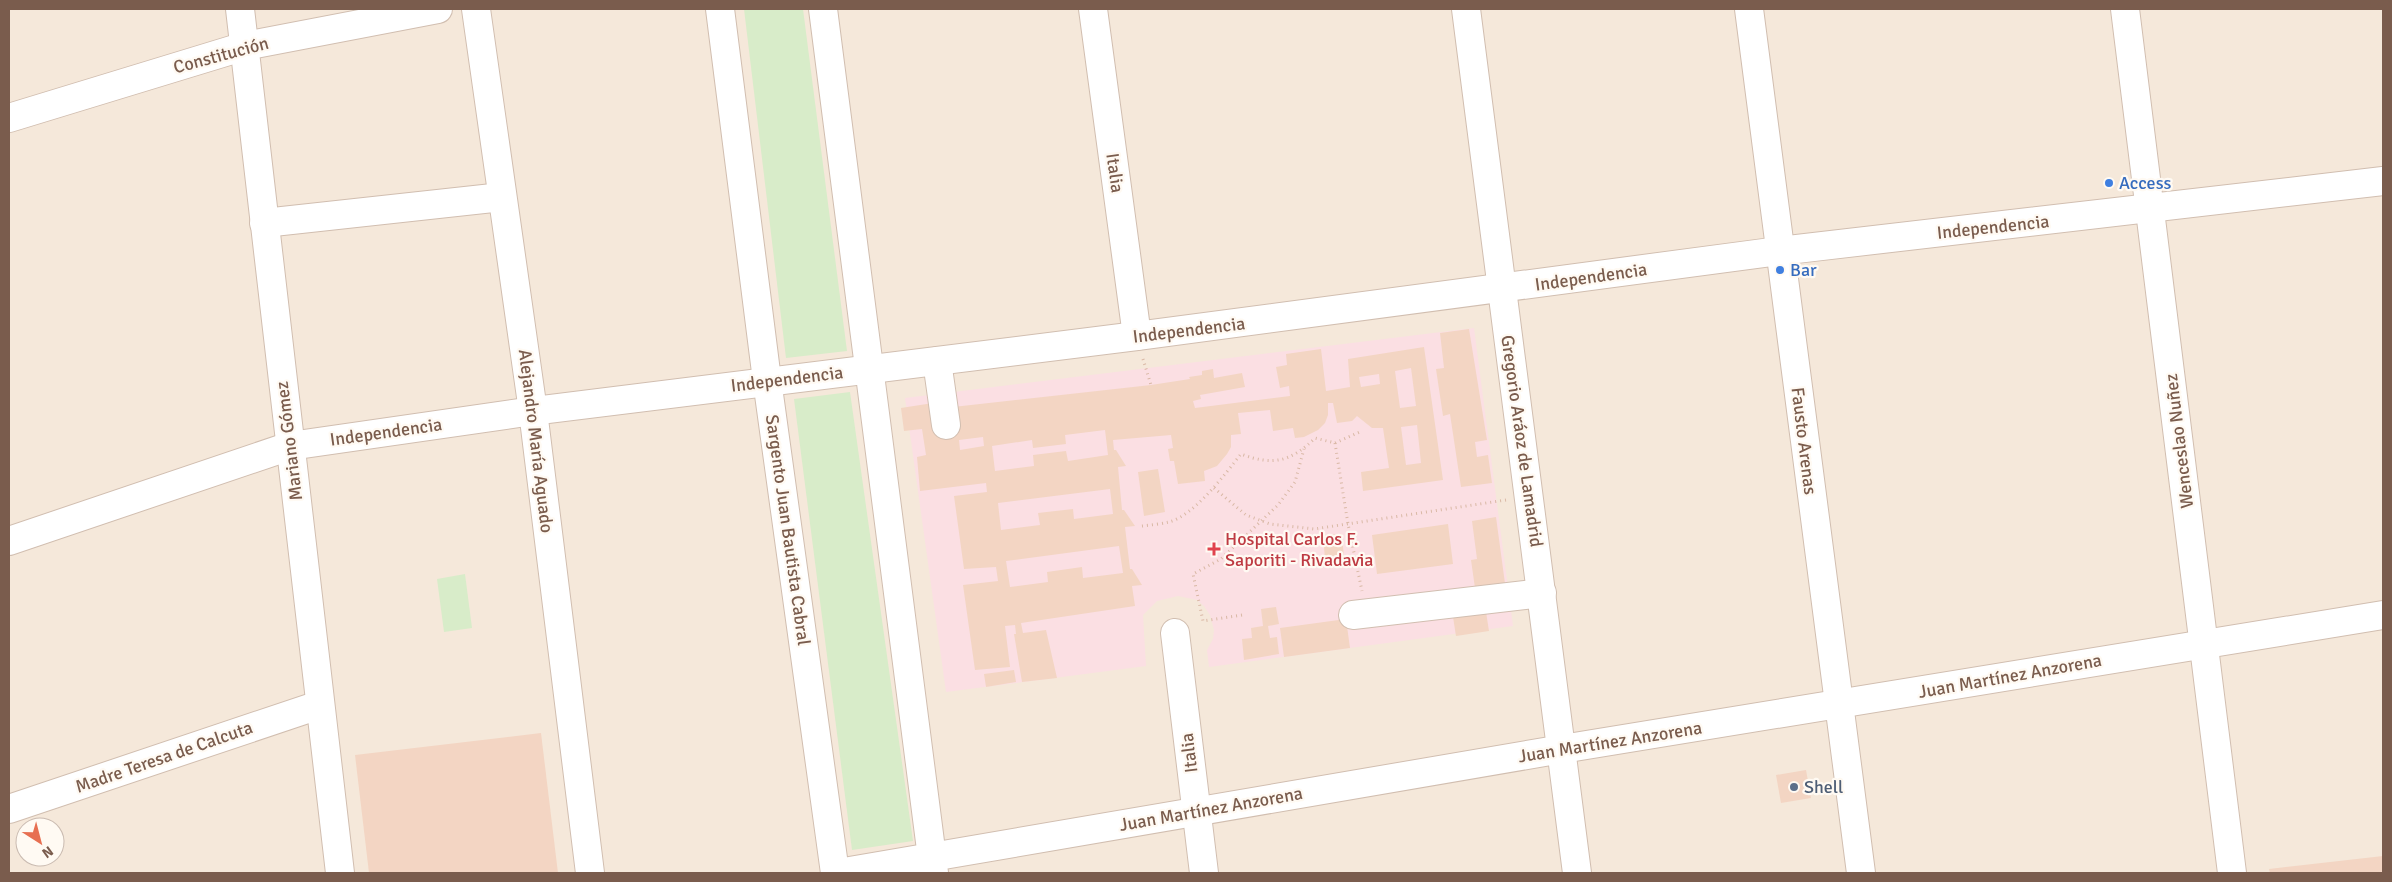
<svg xmlns="http://www.w3.org/2000/svg" width="2392" height="882" font-family="Signika,sans-serif">
<style>
.residential{fill:#f5e8da;fill-rule:evenodd}
.medical{fill:#fbdfe3}
.green{fill:#d8ecc9}
.building{fill:#f3d5c3;fill-rule:evenodd}
.lines{fill:none;stroke-linecap:round;stroke-linejoin:round}
.minor-casing{stroke:#d1beb0;stroke-width:30}
.path{stroke:#d9b8a5;stroke-width:3;stroke-dasharray:1 4;stroke-linecap:butt}
.minor{stroke:#fff;stroke-width:28}
.shop-dot{fill:#3f7fe0;stroke:#fffaf3;stroke-width:2}
.health-dot{fill:#e0444e;stroke:#fffaf3;stroke-width:2}
.service-dot{fill:#5c6f8a;stroke:#fffaf3;stroke-width:2}
.labels{text-anchor:middle;dominant-baseline:central;stroke-width:4.5;stroke-linejoin:round;paint-order:stroke}
.street-label{font-size:18px;fill:#7a5c4d;stroke:#fffaf3}
.shop-label{font-size:18px;fill:#366cbe;stroke:#fffaf3;text-anchor:start}
.health-label{font-size:18px;fill:#be3a42;stroke:#fffaf3;text-anchor:start}
.service-label{font-size:18px;fill:#4e5e75;stroke:#fffaf3;text-anchor:start}
</style>
<rect width="100%" height="100%" fill="#fdf6ec"/>
<path class="residential" d="M9,9H2383V873H9ZM25,827H55V857H25Z"/>
<path class="medical" d="M1474,328L1513,626L1209,667L1207,650L1213,639L1214,630L1210,615L1204,606L1197,600L1178,596L1157,601L1143,615L1146,666L946,692L905,398Z"/>
<g class="green">
<path d="M744,9H803L847,351L786,358Z"/>
<path d="M850,392L913,841L852,850L794,399Z"/>
<path d="M465,574L472,628L444,632L437,579Z"/>
</g>
<g class="building">
<path d="M1469,329L1487,440L1475,442L1477,457L1488,455L1492,483L1461,487L1450,414L1443,416L1436,369L1444,368L1440,333Z"/>
<path d="M1424,347L1443,480L1363,491L1361,472L1389,468L1383,428H1372L1357,416L1352,421L1337,423L1333,403H1328V415L1325,423L1318,430L1304,437L1295,438L1293,428L1273,431L1270,410L1238,413L1241,434L1231,435V447L1227,454L1217,466L1204,471L1205,481L1178,484L1174,461H1170L1168,449L1173,448L1171,435L1113,440L1114,450H1116L1126,466L1118,467L1122,510H1124L1135,526L1125,527L1130,569H1132L1142,585L1132,586L1135,606L1021,623L1023,633L1046,630L1057,678L1022,682L1014,634H1016L1015,625L1005,626L1010,667L975,670L963,585L998,581L996,567L964,569L954,496L987,492L986,483L920,491L917,457L926,455L922,429L904,431L901,408L933,403L953,407L1151,385L1190,379L1189,377L1202,375V371L1213,369L1214,378L1242,373L1245,387L1200,395L1201,399L1193,401L1195,408L1290,396L1289,386L1280,388L1276,367L1287,365L1286,354L1321,349L1326,391L1350,387L1348,359ZM1411,368L1416,406L1400,408L1395,371ZM1379,374L1380,384L1361,387L1359,377ZM1417,425L1421,463L1406,465L1401,427ZM1105,430L1108,455L1068,461L1066,451L1033,455L1034,466L995,471L992,446L1032,440L1033,448L1066,444L1065,435ZM983,437L984,446L960,450L959,440ZM1110,489L1113,514L1074,519L1073,509L1038,513L1040,525L1001,530L998,503ZM1119,546L1123,573L1083,578L1082,567L1047,572L1048,582L1010,587L1006,561Z"/>
<path d="M1158,469L1165,512L1144,516L1138,472Z"/>
<path d="M1496,517L1506,591L1476,595L1471,560L1477,559L1472,521Z"/>
<path d="M1448,524L1453,564L1377,574L1372,535Z"/>
<path d="M1342,534L1344,558L1325,559L1323,535Z"/>
<path d="M1276,607L1279,624L1268,626L1270,638L1277,637L1279,654L1244,660L1242,639L1252,638L1251,628L1263,626L1261,609Z"/>
<path d="M1486,612L1489,631L1456,636L1453,617Z"/>
<path d="M1346,619L1350,648L1284,657L1280,628Z"/>
<path d="M1014,670L1016,682L986,687L984,674Z"/>
<path d="M541,733L558,873H369L355,755Z"/>
<path d="M1806,770L1811,798L1781,803L1776,775Z"/>
<path d="M2383,856V873H2270L2269,869Z"/>
</g>
<g class="lines">
<g class="minor-casing">
<g id="minor">
<path d="M240,9L340,873"/>
<path d="M476,9L533,411L590,873"/>
<path d="M720,9L767,380L835,873"/>
<path d="M823,9L934,873"/>
<path d="M1093,9L1137,336"/>
<path d="M1466,9L1577,873"/>
<path d="M1749,9L1861,873"/>
<path d="M2125,9L2232,873"/>
<path d="M9,118L245,46L438,9"/>
<path d="M264,223L502,197"/>
<path d="M937,361L946,425"/>
<path d="M9,541L290,446L533,411L1137,336L1779,251L2383,181"/>
<path d="M1353,615L1542,593"/>
<path d="M1175,633L1204,873"/>
<path d="M9,809L319,705"/>
<path d="M838,873L1562,749L2383,615"/>
</g>
</g>
<g class="path">
<path d="M1143,359L1151,385"/>
<path d="M1335,443L1348,524L1362,591"/>
<path d="M1214,488L1246,515L1270,524L1314,529L1506,500"/>
<path d="M1142,526C1151,525 1161,524 1169,522C1195,515 1225,474 1241,454C1272,466 1291,462 1315,438L1335,443L1362,431"/>
<path d="M1242,615L1203,621L1193,574L1221,559L1278,505L1295,482L1304,449"/>
</g>
<use href="#minor" class="minor"/>
</g>
<g class="shop-dot">
<circle cx="2109" cy="183" r="5"/>
<circle cx="1780" cy="270" r="5"/>
</g>
<path class="health-dot" d="M1211.5 541.5h5v5h5v5h-5v5h-5v-5h-5v-5h5z"/>
<circle class="service-dot" cx="1794" cy="787" r="5"/>
<g class="labels">
<g class="street-label">
<text transform="translate(221 55) rotate(-15)">Constitución</text>
<text transform="translate(1115 173) rotate(82)">Italia</text>
<text transform="translate(1993 227) rotate(-6)">Independencia</text>
<text transform="translate(1591 277) rotate(-8)">Independencia</text>
<text transform="translate(1189 330) rotate(-7)">Independencia</text>
<text transform="translate(787 379) rotate(-7)">Independencia</text>
<text transform="translate(386 432) rotate(-8)">Independencia</text>
<text transform="translate(289 441) rotate(-97)">Mariano Gómez</text>
<text transform="translate(536 441) rotate(83)">Alejandro María Aguado</text>
<text transform="translate(1522 441) rotate(82)">Gregorio Aráoz de Lamadrid</text>
<text transform="translate(1804 441) rotate(83)">Fausto Arenas</text>
<text transform="translate(2179 441) rotate(-97)">Wenceslao Nuñez</text>
<text transform="translate(788 530) rotate(82)">Sargento Juan Bautista Cabral</text>
<text transform="translate(2010 676) rotate(-10)">Juan Martínez Anzorena</text>
<text transform="translate(1610 742) rotate(-9)">Juan Martínez Anzorena</text>
<text transform="translate(1189 753) rotate(-97)">Italia</text>
<text transform="translate(164 757) rotate(-19)">Madre Teresa de Calcuta</text>
<text transform="translate(1211 809) rotate(-10)">Juan Martínez Anzorena</text>
</g>
<g class="shop-label">
<text x="2119" y="183">Access</text>
<text x="1790" y="270">Bar</text>
</g>
<g class="health-label">
<text x="1225" y="539">Hospital Carlos F.<tspan x="1225" dy="21">Saporiti - Rivadavia</tspan></text>
</g>
<g class="service-label">
<text x="1804" y="787">Shell</text>
</g>
</g>
<rect width="2392" height="882" fill="none" stroke="#7a5c4d" stroke-width="20"/>
<g transform="translate(40 842) rotate(144)"><circle r="24" fill="#fffaf3" stroke="#cabbb1"/>
<path d="M0-4L9 19L0 12L-9 19Z" fill="#e76f51"/>
<text y="-8" font-size="14" font-weight="bold" text-anchor="middle" fill="#7a5c4d">N</text>
</g>
</svg>
